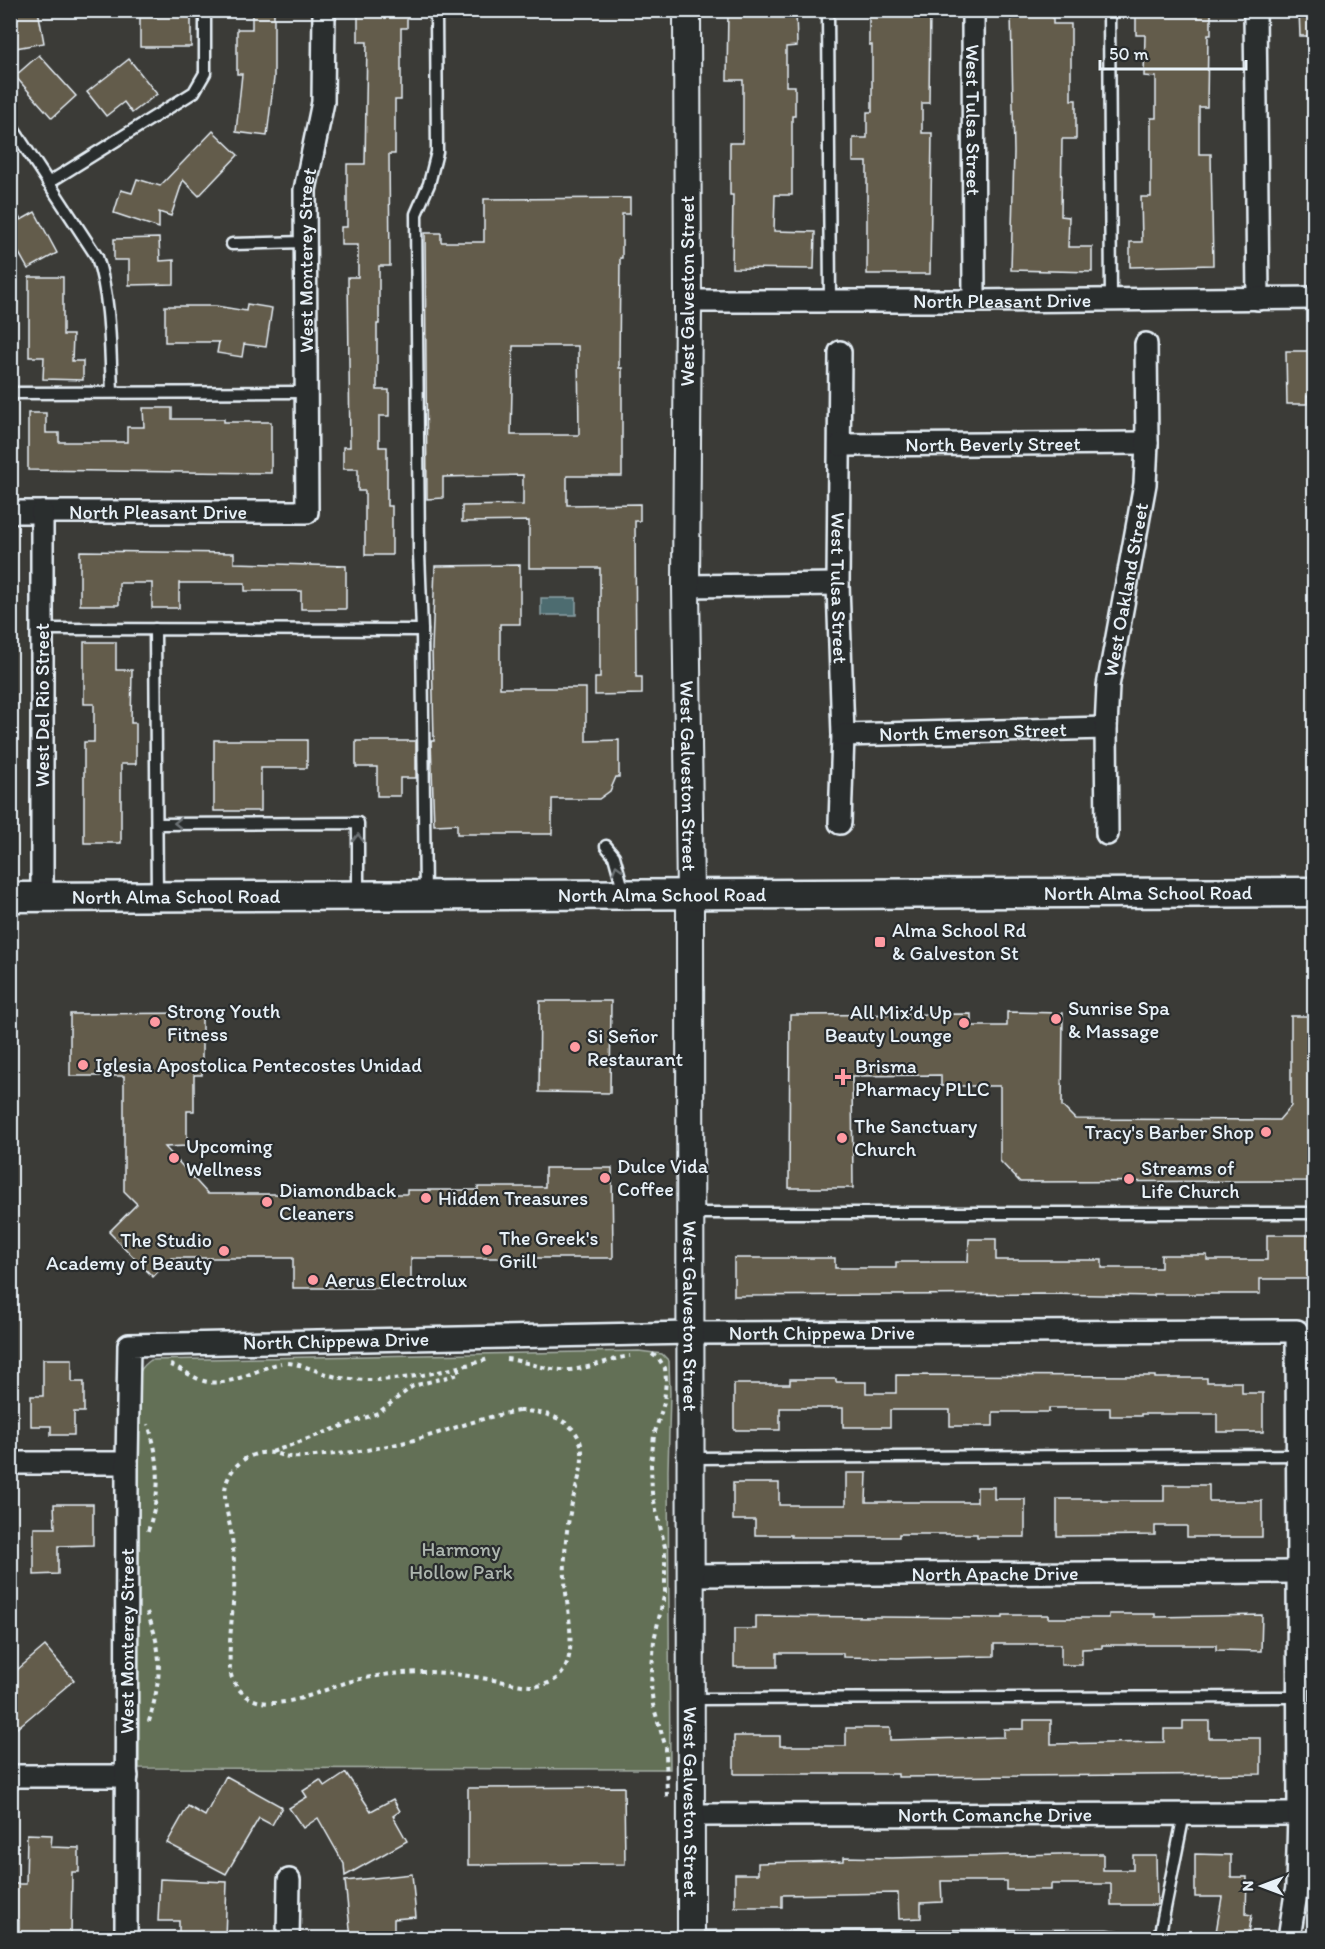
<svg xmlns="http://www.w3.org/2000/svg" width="1325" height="1949" font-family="Itim,sans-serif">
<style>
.green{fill:#646f56;stroke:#a6b0a7;stroke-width:1.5}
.water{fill:#4d6c6f;stroke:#8ba1a6;stroke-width:1.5}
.building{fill:#645b4c;stroke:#e8f1f8;stroke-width:1.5;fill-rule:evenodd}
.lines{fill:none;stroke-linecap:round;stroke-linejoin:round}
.service-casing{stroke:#e8f1f8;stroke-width:15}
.minor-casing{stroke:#e8f1f8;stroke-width:26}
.tertiary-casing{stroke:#e8f1f8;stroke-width:30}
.secondary-casing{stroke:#e8f1f8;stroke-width:33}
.path{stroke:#e8f1f8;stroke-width:4;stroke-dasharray:4.5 4.5;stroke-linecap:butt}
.service{stroke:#2a2d2e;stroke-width:10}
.minor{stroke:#2a2d2e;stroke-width:21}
.tertiary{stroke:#2a2d2e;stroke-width:26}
.secondary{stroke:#2a2d2e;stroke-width:28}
.oneway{stroke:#6c7275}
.poi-dot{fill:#ff9aa2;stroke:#2a2d2e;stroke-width:2}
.labels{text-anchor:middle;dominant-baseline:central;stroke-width:4.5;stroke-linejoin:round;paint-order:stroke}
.street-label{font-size:20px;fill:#e8f1f8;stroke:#2a2d2e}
.poi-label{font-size:20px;fill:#e8f1f8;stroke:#2a2d2e;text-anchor:start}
.park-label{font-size:20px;fill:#adb6af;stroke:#2a2d2e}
</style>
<rect width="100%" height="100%" fill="#3b3b37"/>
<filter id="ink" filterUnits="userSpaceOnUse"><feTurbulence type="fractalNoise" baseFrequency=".0167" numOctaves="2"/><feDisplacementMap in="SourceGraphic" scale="12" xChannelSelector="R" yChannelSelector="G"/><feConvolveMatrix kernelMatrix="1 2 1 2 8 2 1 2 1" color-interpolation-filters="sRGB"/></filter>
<g filter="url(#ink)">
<path class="green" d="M639,1351L662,1354L669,1361L670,1393L668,1471L670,1769L139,1768L137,1389C138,1375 139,1368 151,1360Z"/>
<rect class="water" x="541" y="598" width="35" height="17"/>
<g class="building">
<path d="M10,10H38L44,43L10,49Z"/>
<path d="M157,10H191V47H140V17H157Z"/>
<path d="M252,10H274V78L267,136L236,132L242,74H237V29H252Z"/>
<path d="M378,10H407V28H401V100H395V154H389L390,266H379V324H377V390H389V416H379V447H387V506H392V555H365V491H358V469H343V447H350L348,277H358V245H341V227H347V164H365L367,42H358V14H378Z"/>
<path d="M728,10H796L797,46L786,47V86H795V116H792V195H775L774,231L815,232L814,269L732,268L733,195H730V143H743V80H727Z"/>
<path d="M869,10H930L929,103H922V133H932L930,274H867V162H853V138H867V112H872V45H869Z"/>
<path d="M1136,10H1211V35H1208L1207,107H1199V154H1211L1213,265L1130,267V242H1142L1141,197H1151V118H1156V77L1144,76L1145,35H1136Z"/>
<path d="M1299,10H1314V36H1300Z"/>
<path d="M1011,12H1053V24H1071V100H1076V139H1062L1061,216L1069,217L1068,247H1092V272L1011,270L1014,152Z"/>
<path d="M39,55L76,96L52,118L15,76Z"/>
<path d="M129,59L157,94L132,113L124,102L106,116L87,92Z"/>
<path d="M213,131L238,155L199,196L183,180L171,216L159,212V228L114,213L121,190L132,193L137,179L160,186Z"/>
<path d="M630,198V214H622V258H620L619,368H622V476H567V505L640,504V521H635L636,677H642V694L595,695V678H600V568H529V521L462,522V506L523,505V475L443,477V498L427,499L425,233H441V242H484V199ZM513,346H578L579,435H511Z"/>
<path d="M10,205L21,220L35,212L57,253L28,269L10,237Z"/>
<path d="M159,238L160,261L174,260V284L129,285V260H114V239Z"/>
<path d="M29,277H63V335H73L72,361H83V380L43,379L44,357H29Z"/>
<path d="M247,304L272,308L266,347L244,344L242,357L217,353L219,342H165V306H216L246,311Z"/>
<path d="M1286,351H1314V396H1307V404H1287Z"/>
<path d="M143,408H172V419H224V422H271V473L28,470V413H46V433H59V442H127V427H144Z"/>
<path d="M80,551L234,553V563L346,566V609H301V591H245V583H179V608H152V583H119V605H80Z"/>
<path d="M520,565V624H500V688H586V741L619,740V777H616L610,791L599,799H552V834H457V824L434,825L431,741H434L432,649L435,566Z"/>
<path d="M84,642H116V670H132L131,723H136V764H121V843H84V742H94V704H84Z"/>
<path d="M214,740H307V768H261V811H214Z"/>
<path d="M356,741H416V778H400V796H377V767H356Z"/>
<path d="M540,1001H611L610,1093L539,1092Z"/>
<path d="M1007,1012L1063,1013L1062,1106L1075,1119L1279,1120L1291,1106V1016H1314V1181L1020,1182L1000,1161V1086H941V1075L852,1076L853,1188H789L790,1015L971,1014V1026H1007Z"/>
<path d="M202,1013V1075H194V1111H187V1146L165,1147L208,1194H407V1190H478V1187H545V1168H612L613,1258H411V1288H293V1258H171L153,1277L109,1232L137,1204L124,1191V1076H70V1014Z"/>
<path d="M1267,1235H1313V1279H1260V1294H1154V1296L1048,1294L734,1296V1258H835V1268H896V1262H968L969,1239H996V1260H1102V1268H1161V1255H1207V1260H1267Z"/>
<path d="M43,1359H72V1382H84V1412H74V1435H51V1426H31V1396H43Z"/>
<path d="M896,1375L1155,1376V1378H1207V1382H1242V1393H1263V1432H1217V1414H1141V1416H1110V1408H1049V1412H993V1426H950V1410H890V1427H843V1408H780V1430H734V1384H790V1379H836V1382H866V1393H896Z"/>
<path d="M846,1473H867L866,1502H977V1487H994V1499H1025V1537H977V1534H899V1537H791V1535H755V1520H733V1483H779V1505H846Z"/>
<path d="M1164,1485H1209V1501H1262V1537H1187V1526H1155V1535L1057,1536V1499H1101V1501H1164Z"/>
<path d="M54,1504H93V1545L58,1546V1574L34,1575V1528H55Z"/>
<path d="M1109,1614H1155V1617L1262,1615L1261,1651L1216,1650V1645H1102V1648L1082,1649V1665H1061V1644H994V1656L897,1658L843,1657V1653H777V1667H734V1629H756V1616L1003,1618V1615H1048V1618H1109Z"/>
<path d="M45,1646L74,1680L10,1734V1676Z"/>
<path d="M1024,1720H1051V1744L1164,1742V1729H1183V1721H1209V1738H1261V1774L898,1777V1774H734V1736H780V1746H846V1728H890V1740L1004,1737V1729H1024Z"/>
<path d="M346,1773L371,1811L393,1799L400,1811L393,1816L407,1841L345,1876L344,1864L318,1818L303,1828L289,1808L307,1797L303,1791L320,1780L325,1787Z"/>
<path d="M226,1776L282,1807L272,1825L259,1818L226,1874L167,1843L188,1806L205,1816Z"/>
<path d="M624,1787L625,1864L468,1865V1788Z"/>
<path d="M27,1834L52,1835L51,1847L79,1848V1872H72L71,1938H19V1920H10V1884H26Z"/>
<path d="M1059,1854H1103V1870H1133V1855H1156L1157,1905H1111V1884H1051V1890H1006V1881H941L942,1902L921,1903V1918L899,1919L898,1893L782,1895V1907H735V1874H758V1863L844,1861V1857L891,1858Z"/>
<path d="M1195,1854L1231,1855V1877H1247L1246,1914L1252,1915L1248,1938H1215L1222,1897H1195Z"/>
<path d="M412,1874L416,1917L394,1919V1938H351L345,1881Z"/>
<path d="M160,1879L227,1882L225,1938H179V1921H158Z"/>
</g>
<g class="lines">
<g class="service-casing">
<g id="service">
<path d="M828,10L830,301"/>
<path d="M1109,10L1111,299"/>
<path d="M10,124L97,257C111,300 110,347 112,392"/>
<path d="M48,183L194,92L205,73V10"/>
<path d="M232,244L305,242"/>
<path d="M10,393L306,392"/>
<path d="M42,629L422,630L419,553L416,214L429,184L437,152L436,10"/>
<path d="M155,629L157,896"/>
<path d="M422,630L425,896"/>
<path d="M157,824L358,823V894"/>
<path d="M606,846L614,856L624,892"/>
<path d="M691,1213H1314"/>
<path d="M691,1458L1297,1455"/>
<path d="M691,1699L1298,1697"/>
<path d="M691,1937L1106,1936L1124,1938"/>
<path d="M1159,1938L1184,1814"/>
</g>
</g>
<g class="minor-casing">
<g id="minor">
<path id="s1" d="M973,10L974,301"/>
<path d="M1255,10L1258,299"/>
<path id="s2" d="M688,301H974L1314,298"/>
<path id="s3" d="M840,352L838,584L843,735L840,823"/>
<path id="s4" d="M840,445L1147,443"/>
<path id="s5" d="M10,512H307L305,190L323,102L324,10"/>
<path d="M686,586L838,584"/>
<path id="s6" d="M843,735L1106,728"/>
<path id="s7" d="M1107,834L1106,728L1108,686L1145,484L1147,443L1146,344"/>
<path d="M42,897V512"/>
<path d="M10,1463H127"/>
<path id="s8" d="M692,1575L1297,1572"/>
<path d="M10,1779L16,1776H127"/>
<path id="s9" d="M691,1815L1299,1814"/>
<path id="s10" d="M126,1938L127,1463L129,1345L690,1333L1297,1331L1299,1814L1297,1887L1289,1938"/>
<path d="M288,1938L289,1880"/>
</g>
</g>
<g class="tertiary-casing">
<g id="tertiary">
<path id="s11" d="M687,10L688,301L686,586L690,895L691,1938"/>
</g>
</g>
<g class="secondary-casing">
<g id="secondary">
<path id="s12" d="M10,897L1314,892"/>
</g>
</g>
<g class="path">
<path d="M652,1354L659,1359L665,1368L666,1380L664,1403L654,1435L651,1464L652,1493L665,1547V1592L654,1640L651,1685L653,1705L666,1748L667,1799"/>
<path d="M506,1359C526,1361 544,1370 565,1370C588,1370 608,1359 630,1356"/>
<path d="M288,1363C307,1365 323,1375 342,1378C392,1385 442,1372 489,1359"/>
<path d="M170,1365C183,1369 195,1380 208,1382C233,1386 258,1368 281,1363"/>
<path d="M519,1411C547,1411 584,1421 582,1457C582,1474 574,1491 571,1508C566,1531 564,1554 565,1578C565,1606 582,1660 556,1679C550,1683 542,1686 534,1686C522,1686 511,1683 499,1681C476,1677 453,1673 430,1672C403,1672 374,1675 348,1682C315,1692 254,1726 232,1678C226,1665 233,1609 234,1591C235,1573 234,1556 232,1538C230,1521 221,1497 227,1481C234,1462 253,1450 273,1453C279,1454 284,1457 290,1457C302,1458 314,1456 325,1455C352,1453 380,1448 406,1442C444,1433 480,1417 519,1411Z"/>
<path d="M272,1452L378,1413L413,1386L459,1374V1367"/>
<path d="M148,1531C161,1490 161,1464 148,1424"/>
<path d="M147,1612C150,1621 154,1630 156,1640C163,1668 156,1697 148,1725"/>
</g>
<use href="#service" class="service"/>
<use href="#minor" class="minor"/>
<use href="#tertiary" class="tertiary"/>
<use href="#secondary" class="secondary"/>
</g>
<defs><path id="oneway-chevron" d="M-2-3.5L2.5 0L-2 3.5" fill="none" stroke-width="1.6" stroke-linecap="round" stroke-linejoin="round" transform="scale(1.5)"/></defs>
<g class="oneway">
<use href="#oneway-chevron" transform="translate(178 823) rotate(179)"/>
<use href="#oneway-chevron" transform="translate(358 838) rotate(-90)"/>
<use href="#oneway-chevron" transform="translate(617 869) rotate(-106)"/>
</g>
</g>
<g class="poi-dot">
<rect x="874" y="936" width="12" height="12" rx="3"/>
<circle cx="1056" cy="1019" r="6"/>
<circle cx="155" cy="1022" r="6"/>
<circle cx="964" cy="1023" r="6"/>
<circle cx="575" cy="1047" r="6"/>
<circle cx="83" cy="1065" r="6"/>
<path d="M840 1068h6v6h6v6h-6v6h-6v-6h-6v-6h6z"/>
<circle cx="1266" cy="1132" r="6"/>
<circle cx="842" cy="1138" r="6"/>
<circle cx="174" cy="1158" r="6"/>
<circle cx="605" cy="1178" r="6"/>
<circle cx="1129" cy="1179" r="6"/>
<circle cx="426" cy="1198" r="6"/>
<circle cx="267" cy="1202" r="6"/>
<circle cx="487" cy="1250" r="6"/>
<circle cx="224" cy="1251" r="6"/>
<circle cx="313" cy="1280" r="6"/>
</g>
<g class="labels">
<g class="street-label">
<text stroke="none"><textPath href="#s1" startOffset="110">West Tulsa Street</textPath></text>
<text stroke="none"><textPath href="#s5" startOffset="549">West Monterey Street</textPath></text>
<text transform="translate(687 291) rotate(-90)">West Galveston Street</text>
<text stroke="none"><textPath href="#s2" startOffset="314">North Pleasant Drive</textPath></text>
<text stroke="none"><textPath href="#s4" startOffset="153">North Beverly Street</textPath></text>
<text stroke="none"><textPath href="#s5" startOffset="148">North Pleasant Drive</textPath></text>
<text stroke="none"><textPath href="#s3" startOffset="236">West Tulsa Street</textPath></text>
<text stroke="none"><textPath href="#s7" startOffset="246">West Oakland Street</textPath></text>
<text transform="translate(42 705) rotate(-90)">West Del Rio Street</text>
<text stroke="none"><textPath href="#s6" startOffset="130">North Emerson Street</textPath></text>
<text stroke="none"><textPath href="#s11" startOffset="766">West Galveston Street</textPath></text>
<text stroke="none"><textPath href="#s12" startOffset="1138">North Alma School Road</textPath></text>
<text stroke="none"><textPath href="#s12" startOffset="652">North Alma School Road</textPath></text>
<text stroke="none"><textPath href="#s12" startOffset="166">North Alma School Road</textPath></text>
<text stroke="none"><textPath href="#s11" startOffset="1306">West Galveston Street</textPath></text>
<text stroke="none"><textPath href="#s10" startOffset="1286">North Chippewa Drive</textPath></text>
<text stroke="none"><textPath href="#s10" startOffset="800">North Chippewa Drive</textPath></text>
<text stroke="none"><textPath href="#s8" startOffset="303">North Apache Drive</textPath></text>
<text stroke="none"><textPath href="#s10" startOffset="297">West Monterey Street</textPath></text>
<text stroke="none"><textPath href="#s11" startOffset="1792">West Galveston Street</textPath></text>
<text stroke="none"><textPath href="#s9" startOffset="304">North Comanche Drive</textPath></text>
</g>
<g class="poi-label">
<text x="892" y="930">Alma School Rd<tspan x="892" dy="23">&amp; Galveston St</tspan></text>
<text x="1068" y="1008">Sunrise Spa<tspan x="1068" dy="23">&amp; Massage</tspan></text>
<text x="167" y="1011">Strong Youth<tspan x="167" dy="23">Fitness</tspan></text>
<text x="952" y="1012" text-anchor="end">All Mix’d Up<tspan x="952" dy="23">Beauty Lounge</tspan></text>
<text x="587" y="1036">Si Señor<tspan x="587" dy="23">Restaurant</tspan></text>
<text x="95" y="1065">Iglesia Apostolica Pentecostes Unidad</text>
<text x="855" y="1066">Brisma<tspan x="855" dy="23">Pharmacy PLLC</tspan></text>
<text x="854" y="1126">The Sanctuary<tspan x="854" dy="23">Church</tspan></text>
<text x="1254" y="1132" text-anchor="end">Tracy's Barber Shop</text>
<text x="186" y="1146">Upcoming<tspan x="186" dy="23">Wellness</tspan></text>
<text x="617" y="1166">Dulce Vida<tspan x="617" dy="23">Coffee</tspan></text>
<text x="1141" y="1168">Streams of<tspan x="1141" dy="23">Life Church</tspan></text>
<text x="279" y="1190">Diamondback<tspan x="279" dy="23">Cleaners</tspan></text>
<text x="438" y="1198">Hidden Treasures</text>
<text x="499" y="1238">The Greek's<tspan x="499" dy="23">Grill</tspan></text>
<text x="212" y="1240" text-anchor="end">The Studio<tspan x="212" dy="23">Academy of Beauty</tspan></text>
<text x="325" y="1280">Aerus Electrolux</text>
</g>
<g class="park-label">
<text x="461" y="1549">Harmony<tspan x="461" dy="23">Hollow Park</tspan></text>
</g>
</g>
<rect width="1325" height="1949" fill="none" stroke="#2a2d2e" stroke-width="36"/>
<rect x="18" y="18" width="1289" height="1913" fill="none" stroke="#e8f1f8" stroke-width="2" filter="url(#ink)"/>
<g transform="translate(1262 1886) rotate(270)" stroke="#2a2d2e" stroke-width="4.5" paint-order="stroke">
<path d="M0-4.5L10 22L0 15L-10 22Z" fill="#e8f1f8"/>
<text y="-9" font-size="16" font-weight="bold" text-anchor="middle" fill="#e8f1f8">N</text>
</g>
<path d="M1100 60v9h146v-9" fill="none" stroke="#e8f1f8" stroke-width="3"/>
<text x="1109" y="60" font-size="18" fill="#e8f1f8" stroke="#2a2d2e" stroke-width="4.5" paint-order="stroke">50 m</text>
</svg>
